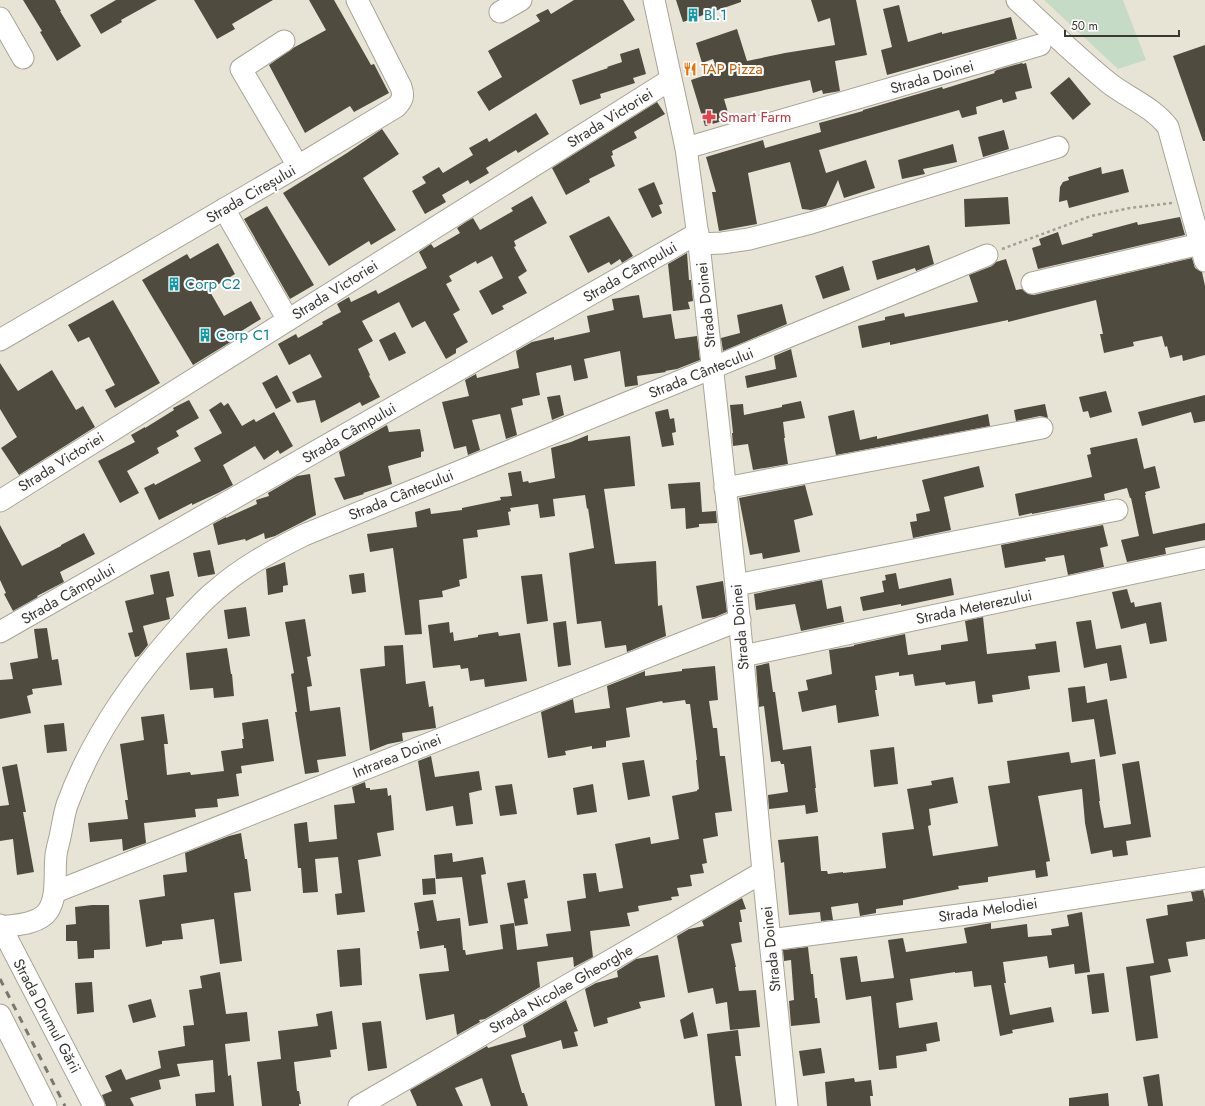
<svg xmlns="http://www.w3.org/2000/svg" width="1205" height="1106" font-family="Jost,sans-serif">
<style>
.green{fill:#c6dbc6}
.building{fill:#4f4c3f}
.lines{fill:none;stroke-linecap:round;stroke-linejoin:round}
.minor-casing{stroke:#a8a496;stroke-width:23}
.path{stroke:#a29f94;stroke-width:2.5;stroke-dasharray:3 3;stroke-linecap:butt}
.minor{stroke:#fff;stroke-width:21}
.rail{stroke:#79766e;stroke-width:3;stroke-dasharray:7 7;stroke-linecap:butt}
.labels{text-anchor:middle;dominant-baseline:central;stroke-width:4;stroke-linejoin:round;paint-order:stroke}
.culture-label{font-size:15px;fill:#0d838f;stroke:#fff;text-anchor:start}
.food-label{font-size:15px;fill:#c56008;stroke:#fff;text-anchor:start}
.street-label{font-size:15px;fill:#3a3833;stroke:#fff}
.health-label{font-size:15px;fill:#be3a42;stroke:#fff;text-anchor:start}
</style>
<rect width="100%" height="100%" fill="#e8e4d5"/>
<path class="green" d="M1044,0H1123L1146,60L1118,69Z"/>
<g class="building">
<path d="M23,0H55L61,11H60L81,46L57,61L40,32L42,31Z"/>
<path d="M116,0H157L121,20L122,22L101,34L90,15Z"/>
<path d="M194,0H273L232,24L235,29L217,39Z"/>
<path d="M309,0H334L371,65L374,64L389,93L354,112L350,106L305,133L269,65L293,48L326,30Z"/>
<path d="M574,0H623L635,20L489,111L477,92L502,77L488,51L540,21L536,15L548,9L551,14Z"/>
<path d="M676,0H741V2L683,22Z"/>
<path d="M811,0H856L867,55L835,61L840,91L823,94L822,90L813,93L810,80L724,99L730,119L705,126L691,80L706,75L705,70L715,64L713,59L702,63L696,43L737,29L747,61L785,53L835,45L830,18L818,22Z"/>
<path d="M899,5L908,42L942,32V34L1011,17L1017,39L887,75L881,50L892,47L883,9Z"/>
<path d="M1205,45V141H1203L1173,56Z"/>
<path d="M639,48L646,74L633,78L635,83L600,94L601,98L580,105L572,80L608,68L607,67L622,62L620,54Z"/>
<path d="M1022,63L1023,64L1026,63L1032,88L1015,92L1017,99L1003,103L1002,99L976,107L977,114L962,118L959,110L819,150L826,173L866,160L875,188L844,198L838,180L826,206L811,210L802,209L790,162L748,173L757,224L719,231L712,192H716L706,157L763,140L765,148L821,132L819,123L863,111V110L942,87L943,89L995,73L994,72L997,70Z"/>
<path d="M1069,77L1091,104L1073,120L1050,93Z"/>
<path d="M657,102L665,114L634,132L637,138L612,151L613,155L611,156L615,166L589,179L590,182L566,195L552,168Z"/>
<path d="M536,113L549,134L518,153L516,150L486,168L489,173L470,184L468,180L442,195L446,202L425,214L412,191L426,183L422,177L439,167L443,173L473,155L469,148L487,138L489,142Z"/>
<path d="M382,129L399,154L363,178L396,230L371,245L369,241L329,266L283,193L347,153Z"/>
<path d="M1004,130L1009,149L983,157L978,137Z"/>
<path d="M953,144L957,162L923,169L925,174L902,179L898,160Z"/>
<path d="M1101,167L1102,174L1123,169L1129,192L1069,208L1067,200L1059,202L1060,187L1063,182L1069,180L1068,177Z"/>
<path d="M654,182L663,204L659,205L662,213L652,218L638,189Z"/>
<path d="M532,196L547,223L514,241L516,246L514,247L527,271L518,277L527,293L502,306L504,309L492,315L479,291L503,278L492,256L477,264L476,261L449,276L452,281L446,284L460,310L453,314L468,342L456,349V353L446,359L425,321L412,328L399,302L362,321L373,341L358,349L370,375L369,376L380,397L362,406L360,402L321,423L315,400L297,403L292,392L322,377L310,354L289,365L278,344L296,334L298,338L323,324L322,322L341,312L337,304L349,297L351,302L376,290L378,294L427,268L419,252L431,244L434,248L460,233L457,228L466,222L473,218L480,230L513,211L511,208Z"/>
<path d="M1008,197L1010,224L965,227L964,199Z"/>
<path d="M267,206L314,285L290,299L244,219Z"/>
<path d="M609,216L633,256L622,263L620,259L611,265L609,262L588,273L569,236Z"/>
<path d="M1180,217L1185,235L1038,269L1032,248L1041,245L1039,239L1058,232L1062,245L1093,236L1092,234L1137,222L1138,225Z"/>
<path d="M218,243L235,274L209,290L224,316L251,301L261,319L235,335L237,338L193,365L142,280L187,254L190,259Z"/>
<path d="M929,245L934,264L916,271L915,268L877,280L872,261Z"/>
<path d="M687,253L689,280H691L693,301L688,302L690,309L673,311L668,264Z"/>
<path d="M1192,258L1195,268L1202,272L1205,286V355L1183,361L1182,355L1170,358L1167,346L1165,347L1162,336L1133,342L1134,346L1104,353L1100,334H1103L1096,300L1008,322V320L890,345V342L862,348L858,326L885,320V317L904,313L905,317L978,302L969,275L992,266L996,262L1006,259L1016,290L1022,289L1028,294L1034,295Z"/>
<path d="M843,266L850,290L823,299L815,276Z"/>
<path d="M639,295L643,318L671,314L675,339L697,336L700,360L677,369L665,371L666,372L637,376L638,385L625,387L620,351L584,359L588,378L574,381L571,365L536,373L540,395L522,399L523,405L511,408L517,435L506,439L500,414L472,420L480,450L468,455L466,446L454,449L442,402L469,396L465,380L476,374L477,378L519,368L516,351L532,342L554,337V340L590,332L587,316L614,310L612,299Z"/>
<path d="M113,300L160,383L115,408L105,390L115,385L89,337L78,342L68,325Z"/>
<path d="M782,304L787,324L723,351L721,338L740,333L737,315Z"/>
<path d="M395,332L406,353L389,361L379,340Z"/>
<path d="M791,349L797,377L747,388L745,376L776,369L774,356Z"/>
<path d="M0,363L18,391L52,370L76,410L83,406L95,427L19,475L1,448L17,437L0,409Z"/>
<path d="M277,375L291,401L276,409L262,383Z"/>
<path d="M1106,391L1112,412L1090,418L1088,411L1083,412L1079,397Z"/>
<path d="M560,395L564,415L552,420L547,397Z"/>
<path d="M1205,395V421L1194,423L1191,412L1142,426L1138,412Z"/>
<path d="M189,400L199,418L176,431L179,436L157,448L159,453L127,471L139,493L120,503L98,461L135,442L131,435L145,427V428L174,410L173,408Z"/>
<path d="M801,401L805,418L783,422L785,438H784L788,464L753,470L748,444L733,446L732,433H733L730,405L743,404L744,415L782,407V405Z"/>
<path d="M221,402L224,406L228,403L242,426L254,419L256,422L274,412L293,446L280,454L278,450L264,460L255,446L223,465L233,485L218,493L192,505V503L159,520L144,488L154,483L155,485L201,461L194,448L222,433L209,410Z"/>
<path d="M1045,404L1048,418L1040,416L1016,421L1014,410Z"/>
<path d="M668,409L670,419L674,418L676,432L672,433L674,445L662,447L655,412Z"/>
<path d="M854,410L860,440L877,436V439L988,414L990,426L836,455L828,416Z"/>
<path d="M387,425L389,432L420,429L424,451L421,452V457L388,466L392,484L363,493L364,494L344,500L334,478L345,476L339,452Z"/>
<path d="M588,435V441L630,436L635,486L604,489L615,564L656,561L658,606L662,605L666,636L627,652L626,645L605,648L601,621L577,624L569,553L594,548L588,508L587,509L585,495L553,499L555,516L540,518L538,504L510,508L511,511L508,512L510,525L477,530L478,537L463,539L467,578L459,580L460,586L442,591L443,597L419,600L422,634L405,635L393,548L370,552L367,534L417,527L415,512L430,508L431,514L462,510V508L501,500L500,497L512,496L508,473L521,471L523,482L528,481L529,483L555,478L551,448L571,442Z"/>
<path d="M1137,438L1144,469L1155,466L1160,488L1145,492L1146,495H1145L1153,534L1205,523V540L1165,548L1166,554L1127,562L1121,540L1139,536L1131,498H1130L1127,488L1104,494L1105,500L1032,514V513L1019,516L1015,494L1092,477L1087,455L1091,454L1090,448Z"/>
<path d="M979,466L984,487L944,497L951,530L913,538L910,522L917,521L916,514L930,511L922,480Z"/>
<path d="M310,474L316,515L275,536L265,539L264,533L246,541L245,539L218,545L213,524L226,517V518L257,504L256,500L269,496L268,493L297,476Z"/>
<path d="M700,482L702,512L716,511L717,523L699,524V527L686,529L685,508L671,509L668,484Z"/>
<path d="M805,485L813,515L794,520L800,552L763,559L762,553L750,555L739,498Z"/>
<path d="M0,525L22,566L61,546V545L84,533L95,554L60,572L64,582L37,596L38,597L13,611L4,594L6,593L0,580Z"/>
<path d="M1103,525L1108,546L1100,548L1104,567L1068,575L1064,555L1045,558L1046,561L1005,568L1001,545Z"/>
<path d="M210,550L215,574L198,577L193,553Z"/>
<path d="M285,562L288,585L283,586V592L268,595L266,569Z"/>
<path d="M169,571L174,596L166,598L170,619L143,626L148,645L139,656L135,657L128,633L133,632L125,601L154,594L150,575Z"/>
<path d="M364,573L366,592L352,594L349,575Z"/>
<path d="M896,573L899,589L951,578L954,595L901,606V604L863,611L860,597L884,592L882,581L886,580L885,575Z"/>
<path d="M542,574L548,621L527,624L521,576Z"/>
<path d="M822,580L827,609L841,606L844,622L801,631L795,604L756,610L754,594Z"/>
<path d="M723,581L727,612L715,617L702,619L696,586Z"/>
<path d="M1127,589L1131,603L1134,602L1135,607L1161,602L1167,641L1150,644L1146,623L1121,629L1112,592Z"/>
<path d="M246,607L250,636L228,639L224,610Z"/>
<path d="M983,617L987,654L1036,649L1035,644L1056,641L1060,672L1028,676L1030,689L992,695L993,702L978,704L975,681L946,685L945,682L915,686L913,674L899,676V672L875,676L877,690H875L879,716L838,723L836,705L802,712L798,692L808,690L806,680L832,674L829,650L854,646V645L905,634L908,655L941,650V645L968,641L965,621Z"/>
<path d="M305,619L311,656L307,657L312,686L307,687L310,711L340,707L346,756L317,760L319,772L305,774L295,712H297L291,674L294,673L285,622Z"/>
<path d="M1091,620L1096,649L1121,645L1127,678L1110,681L1107,663L1084,668L1076,622Z"/>
<path d="M566,621L571,665L558,667L553,623Z"/>
<path d="M449,622L450,633L453,632L454,641L478,637V635L498,632L499,636L520,633L527,681L485,687L484,679L470,681L468,668L461,669L460,665L433,668L428,625Z"/>
<path d="M47,628L52,660L58,659L62,685L32,689L33,694L27,696L31,713L0,719V680L13,679L10,663L38,658L34,629Z"/>
<path d="M403,645L406,684L425,681L429,707L433,706L436,728L402,733L403,741L388,744L370,751L360,669L385,666L384,646Z"/>
<path d="M227,648L231,674H232L234,696L214,698L213,688L190,690L186,653L203,651Z"/>
<path d="M769,663L773,692H775L783,750L811,746L816,788H815L818,812L806,814L805,805L769,809L768,795L788,792L784,764H781L780,761L771,762L764,706L759,707L756,666Z"/>
<path d="M715,666L718,700L709,701L713,728H717L720,756H725L732,811L715,813L718,836L703,839L707,863L702,864L704,873L690,875L692,886L677,888L679,896L671,897L672,900L638,906L639,911L627,913L630,926L590,931L593,957L574,967L573,957L537,962L540,987L485,1019L479,1020L480,1022L457,1035L454,1014L426,1020L419,974L449,971L446,948H444V945L420,949L417,931H419L414,903L433,900L437,921L460,918L463,950H465L466,955L503,949L500,925L514,923L517,950L548,946L546,934L571,931L567,901L586,898L583,874L596,873L599,892L623,888L615,844L650,837L651,844L679,839L672,796L697,791V790L699,789L696,760H697L690,704H686L685,700L663,703L662,701L626,708L630,737L606,741V747L592,749V746L565,751L566,755L548,758L541,712L573,699L575,713L610,708L607,686L645,671V676L682,671V669Z"/>
<path d="M1085,686L1087,703L1107,699L1116,754L1100,757L1094,719L1072,722L1068,688Z"/>
<path d="M164,714L168,744H164L167,775L190,772L191,775L224,771L221,751L243,748L242,739H244L242,723L268,719L274,761L241,766L242,773L236,774L239,796L217,799L218,807L195,809L196,817L145,823H144L146,843L123,851L122,839L90,842L88,823L128,819L125,800H128L120,744L144,740L141,717Z"/>
<path d="M64,723L67,751L47,753L44,725Z"/>
<path d="M894,747L898,784L874,787L870,750Z"/>
<path d="M1069,752L1071,763L1095,759L1100,801H1099L1104,828L1131,824L1122,764L1139,761L1151,837L1126,841L1128,855L1113,857L1112,850L1091,854L1085,823L1082,789L1038,796L1050,861L1046,862L1048,876L1036,878L1035,870L988,877V882L958,886L959,889L903,900V905L876,909V913L860,916L858,903L831,907L833,920L821,921L820,912L789,915L784,862L781,863L778,840L818,836L821,871H827L828,874L843,872V873L886,868L882,833L914,829L907,789L932,785L931,781L953,777L958,803L929,809L931,825L928,826L933,856L998,846L988,786L1010,783L1007,761Z"/>
<path d="M431,756L435,777L479,771L482,790L469,793L473,824L456,826L453,806L426,811L418,761Z"/>
<path d="M644,760L650,796L628,800L622,763Z"/>
<path d="M17,764L26,812H23L34,872L17,875L13,839L0,841V806L9,805L2,767Z"/>
<path d="M365,782L366,788H370V790L387,788L388,796L391,795L394,830L377,833L381,856L358,860L365,912L337,915L335,894L342,893L338,857L315,859L318,892L303,893L301,868H298L294,824L307,822L309,842L337,839L334,805L355,803L352,787Z"/>
<path d="M512,784L517,814L500,816L495,786Z"/>
<path d="M593,784L597,812L577,815L573,788Z"/>
<path d="M241,833L245,859H247L251,891L234,893L242,961L220,964L214,919L181,924L183,939L162,941V944L146,947L139,900L165,896L163,875L187,872L185,853L229,836Z"/>
<path d="M452,853L453,862L483,857L486,874L481,875L488,923L469,926L462,877L436,879L434,855Z"/>
<path d="M435,878L436,894L423,895L422,879Z"/>
<path d="M525,880L528,898L524,899L528,924L515,926L507,883Z"/>
<path d="M1203,890L1205,899V939L1186,942L1188,956L1168,959L1171,972L1150,976L1158,1038L1136,1041L1126,967L1154,963L1146,919L1168,915L1167,905L1193,901L1191,892Z"/>
<path d="M742,898L746,909L740,910L742,922H739L742,942L731,944L736,967H735L739,991L756,990L760,1027L730,1030L727,1002L716,1004L713,988L688,993L677,936L689,929L704,926L702,921Z"/>
<path d="M92,905H109L110,949L94,950V958L78,959L77,941H66V925L76,924L75,907Z"/>
<path d="M1082,912L1090,972L1075,974L1074,964L1049,968L1047,956L1003,962L1006,983H1004L1010,1015L1051,1007L1054,1022L1012,1030L1013,1033L1000,1036L991,985L974,987L972,971L955,973V972L910,979L913,1000L896,1003L899,1028L937,1022L940,1041L926,1044L927,1051L896,1056L897,1068L879,1070L871,996L846,1000L840,958L857,956L861,982L894,978L888,940L903,938L906,952L967,943L964,928L991,923V929L1027,924L1028,937L1052,935L1051,929L1069,926L1067,915Z"/>
<path d="M808,947L811,974H813L815,998H817L820,1023L791,1026L789,1001L794,1000L791,960L784,961L783,950Z"/>
<path d="M360,948L362,985L340,987L337,950Z"/>
<path d="M658,955L665,997L639,1002L641,1008L607,1018L608,1023L594,1027L585,989L596,983L618,977L617,971L636,959Z"/>
<path d="M220,972L226,1014L247,1012L250,1041L225,1044L228,1076L231,1075L234,1106H196L195,1094L215,1092L213,1060L177,1064L180,1076L159,1080L161,1089L130,1098L134,1106H106L102,1095L112,1091L105,1076L121,1069L126,1080L161,1068L158,1051L185,1046L183,1026L194,1025L189,990L202,988L200,976Z"/>
<path d="M1104,973L1109,1012L1092,1014L1087,975Z"/>
<path d="M92,982L94,1012L77,1014L75,983Z"/>
<path d="M151,999L156,1017L133,1023L128,1005Z"/>
<path d="M566,1000L578,1031L574,1032L578,1046L563,1049L561,1040L511,1055L522,1093H524L528,1106H491L482,1078L455,1088L463,1106H417L410,1090L487,1046L488,1048L526,1037L523,1025Z"/>
<path d="M332,1011L337,1049L330,1050L331,1057L294,1062L297,1091H299L301,1104H299V1106H262L257,1062L281,1059L278,1031L318,1026L316,1014Z"/>
<path d="M693,1012L698,1036L684,1039L680,1020Z"/>
<path d="M381,1021L387,1068L368,1071L362,1023Z"/>
<path d="M738,1030L741,1056H735L742,1106H715L707,1034Z"/>
<path d="M821,1048L825,1073L803,1076L799,1051Z"/>
<path d="M1159,1074L1163,1106H1148L1143,1077Z"/>
<path d="M854,1078L855,1082L871,1080L873,1096H870L871,1106H827L825,1082Z"/>
<path d="M1108,1093L1109,1106H1069V1098Z"/>
</g>
<g class="lines">
<g class="minor-casing">
<g id="minor">
<path d="M654,0L686,148L699,244L736,585L763,872L787,1106"/>
<path d="M1017,0C1047,28 1077,57 1109,83C1128,98 1153,107 1168,127L1205,261"/>
<path d="M500,12L521,0"/>
<path d="M0,18L23,58"/>
<path d="M284,41L241,69L298,166"/>
<path d="M686,148L1040,45"/>
<path d="M224,209L288,320"/>
<path d="M699,244L722,243L749,239L811,223L1058,147"/>
<path d="M1032,283L1200,244"/>
<path d="M0,340L298,166L396,107C403,100 404,96 401,87L357,0"/>
<path d="M725,488L1042,428"/>
<path d="M0,501L670,80"/>
<path d="M736,585L1117,510"/>
<path d="M0,632L698,233"/>
<path d="M743,656L1205,558"/>
<path d="M55,892L740,620"/>
<path d="M0,925L94,1106"/>
<path d="M1,927C16,925 39,924 48,911C58,896 54,873 56,855C57,847 60,839 61,832C63,823 64,814 67,805C90,741 130,683 175,632C188,618 200,603 215,591C242,567 272,551 304,535L700,373L987,255"/>
<path d="M770,940L1012,908L1205,878"/>
<path d="M0,1015L46,1106"/>
<path d="M359,1106L763,872"/>
</g>
</g>
<path class="path" d="M1002,249L1091,216L1130,208L1172,203"/>
<use href="#minor" class="minor"/>
<path class="rail" d="M0,979L65,1106"/>
</g>
<defs>
<g id="building-bare" transform="scale(1.08)"><path d="M-4-6H4V6H1V3H-1V6H-4ZM-2.5-4.3h1.7v1.8h-1.7ZM.8-4.3h1.7v1.8H.8ZM-2.5-1h1.7V.8h-1.7ZM.8-1h1.7V.8H.8Z" fill="#0f9aa8" stroke="#fff" stroke-width="2.5" paint-order="stroke"/></g>
<g id="restaurant-bare" transform="scale(1.08)"><path d="M-5-6h1v4h1v-4h1v4h1v-4h1v5L-1.5 .5V6h-2V.5L-5-1ZM5-6V6H3V1.5H1.5Q1.5-4 5-6Z" fill="#e8710a" stroke="#fff" stroke-width="2.5" paint-order="stroke"/></g>
<g id="pharmacy-bare" transform="scale(1.08)"><path d="M-2-6h4v4h4v4h-4v4h-4v-4h-4v-4h4Z" fill="#e0444e" stroke="#fff" stroke-width="2.5" paint-order="stroke"/></g>
</defs>
<g fill-rule="evenodd">
<use href="#building-bare" x="693" y="15"/>
<use href="#restaurant-bare" x="690" y="69"/>
<use href="#pharmacy-bare" x="709" y="117"/>
<use href="#building-bare" x="174" y="284"/>
<use href="#building-bare" x="205" y="335"/>
</g>
<g class="labels">
<g class="culture-label">
<text x="704" y="15">Bl.1</text>
<text x="185" y="284">Corp C2</text>
<text x="216" y="335">Corp C1</text>
</g>
<g class="food-label">
<text x="701" y="69">TAP Pizza</text>
</g>
<g class="street-label">
<text transform="translate(932 77) rotate(-16)">Strada Doinei</text>
<text transform="translate(610 118) rotate(-32)">Strada Victoriei</text>
<text transform="translate(251 194) rotate(-30)">Strada Cireșului</text>
<text transform="translate(630 272) rotate(-30)">Strada Câmpului</text>
<text transform="translate(335 290) rotate(-32)">Strada Victoriei</text>
<text transform="translate(706 305) rotate(-96)">Strada Doinei</text>
<text transform="translate(701 373) rotate(-22)">Strada Cântecului</text>
<text transform="translate(349 433) rotate(-30)">Strada Câmpului</text>
<text transform="translate(61 462) rotate(-32)">Strada Victoriei</text>
<text transform="translate(401 495) rotate(-22)">Strada Cântecului</text>
<text transform="translate(68 594) rotate(-30)">Strada Câmpului</text>
<text transform="translate(974 607) rotate(-12)">Strada Meterezului</text>
<text transform="translate(740 627) rotate(-95)">Strada Doinei</text>
<text transform="translate(397 756) rotate(-22)">Intrarea Doinei</text>
<text transform="translate(988 910) rotate(-8)">Strada Melodiei</text>
<text transform="translate(771 949) rotate(-96)">Strada Doinei</text>
<text transform="translate(561 989) rotate(-30)">Strada Nicolae Gheorghe</text>
<text transform="translate(47 1016) rotate(62)">Strada Drumul Gării</text>
</g>
<g class="health-label">
<text x="720" y="117">Smart Farm</text>
</g>
</g>
<path d="M1065 30v6h114v-6" fill="none" stroke="#3a3833" stroke-width="2"/>
<text x="1071" y="30" font-size="12" fill="#3a3833" stroke="#ffffff" stroke-width="3" paint-order="stroke">50 m</text>
</svg>
